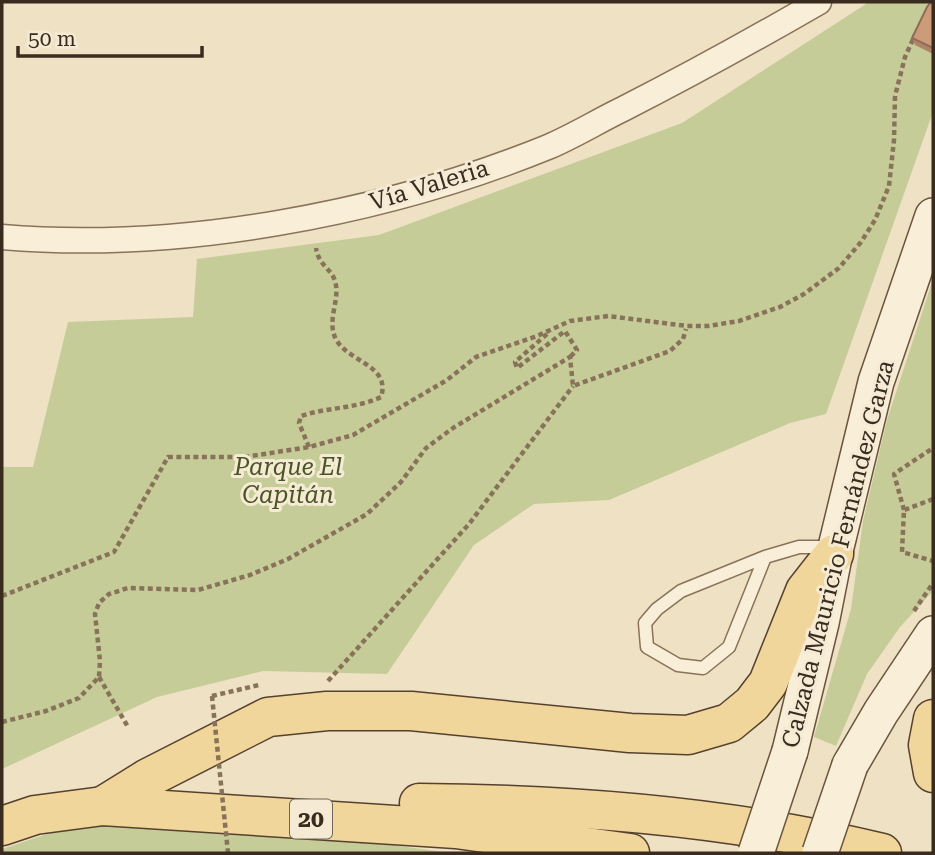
<svg xmlns="http://www.w3.org/2000/svg" width="935" height="855" font-family="'Roboto Serif',serif">
<style>
.green{fill:#c6cc98}
.lines{fill:none;stroke-linecap:round;stroke-linejoin:round}
.service-casing{stroke:#88735a;stroke-width:15}
.minor-casing{stroke:#88735a;stroke-width:27}
.secondary-casing{stroke:#6a543e;stroke-width:38}
.primary-casing{stroke:#56412f;stroke-width:41}
.path{stroke:#88735a;stroke-width:4.5;stroke-dasharray:5 3.5;stroke-linecap:butt}
.service{stroke:#f9eed7;stroke-width:12}
.minor{stroke:#f9eed7;stroke-width:24}
.secondary{stroke:#f9eed7;stroke-width:35}
.primary{stroke:#f1d69c;stroke-width:38}
.secondary-bridge-casing{stroke:#6a543e;stroke-width:38;stroke-linecap:butt}
.path-bridge{stroke:#88735a;stroke-width:4.5;stroke-dasharray:5 3.5;stroke-linecap:butt}
.secondary-bridge{stroke:#f9eed7;stroke-width:35}
.wall{fill:#af8569}
.building{fill:#cc9b7a;stroke:#8f6c55;stroke-width:2}
.labels{text-anchor:middle;dominant-baseline:central;stroke-width:6;stroke-linejoin:round;paint-order:stroke}
.shield{fill:#f5ebd4;stroke:#716555;stroke-width:2}
.shield-label{font-size:23px;font-weight:bold;fill:#392b1e}
.street-label{font-size:24px;fill:#392b1e;stroke:#f5ebd4}
.park-label{font-size:24px;font-style:italic;fill:#495525;stroke:#f5ebd4}
</style>
<rect width="100%" height="100%" fill="#eee1c4"/>
<g class="green">
<path d="M869,2H933V112L826,414L790,423L609,500L534,504L474,545L387,674L263,671L157,697L2,769V467H33L68,322L193,317L197,259L379,235L682,123Z"/>
<path d="M933,279V591L900,627L867,674L836,746L814,737L851,609L863,521L887,420Z"/>
<path d="M86,821L385,844L451,853H2V849Z"/>
</g>
<g class="lines">
<g class="service-casing">
<path id="service" d="M765,557L729,647L703,668L678,665L647,647L645,623L657,609L681,591L765,557L799,547H832"/>
</g>
<g class="minor-casing">
<path id="minor" d="M2,237C179,252 383,214 548,147C574,136 598,121 623,109C690,75 755,39 819,2"/>
</g>
<g class="secondary-casing">
<g id="secondary">
<path d="M790,751L821,623L836,547L876,382L933,216"/>
<path d="M850,765L881,712L933,634"/>
</g>
</g>
<g class="primary-casing">
<g id="primary">
<path d="M933,719L928,745L933,773"/>
<path d="M419,803C574,804 731,816 882,853"/>
<path d="M103,806L148,778L268,717L327,711H411L630,733L688,735L729,723L752,704L768,683L805,591L834,554"/>
<path d="M2,826L35,815L103,806L456,829L630,853"/>
</g>
</g>
<g class="path">
<path d="M547,334L515,362L517,368L565,331L577,350L570,357"/>
<path d="M309,447L299,423L301,416C328,407 355,409 381,397C391,366 350,362 337,341C325,322 341,300 335,281C331,268 319,266 316,248"/>
<path d="M933,499L904,510L902,552L933,561"/>
<path d="M904,510L894,474L933,448"/>
<path d="M2,596L114,552L168,457H245L309,447L353,435L447,380L476,357L537,336L570,321L608,316L687,326H708L739,321L780,307L804,294L839,268L861,242L875,220L889,186L894,140L895,96L905,57L915,35"/>
<path d="M914,611L933,583"/>
<path d="M99,677L128,727"/>
<path d="M328,681L469,524L573,386"/>
<path d="M212,696L259,685"/>
<path d="M2,722L46,711L79,698L99,677L100,661L95,614L99,603L109,594L128,588L198,590L250,575L288,559L367,514L401,482L426,448L453,428L570,357L573,386L670,351L683,339L686,329"/>
</g>
<use href="#service" class="service"/>
<use href="#minor" class="minor"/>
<use href="#secondary" class="secondary"/>
<use href="#primary" class="primary"/>
<g class="secondary-bridge-casing">
<g id="secondary-bridge">
<path d="M756,853L790,751"/>
<path d="M820,853L850,765"/>
</g>
</g>
<path class="path-bridge" d="M212,696L228,853"/>
<use href="#secondary-bridge" class="secondary-bridge"/>
</g>
<path class="wall" d="M933,2V54L915,45L912,38Z"/>
<path class="building" d="M931,2H933V48L912,38L927,7Z"/>
<g class="labels">
<rect class="shield" x="290" y="799.5" width="42" height="39" rx="5"/>
<g class="shield-label">
<text x="311" y="819">20</text>
</g>
<g class="street-label">
<text transform="translate(429 185) rotate(-17)">Vía Valeria</text>
<text transform="translate(838 554) rotate(-76)">Calzada Mauricio Fernández Garza</text>
</g>
<g class="park-label">
<text x="288" y="467">Parque El<tspan x="288" dy="28">Capitán</tspan></text>
</g>
</g>
<rect width="935" height="855" fill="none" stroke="#392b1e" stroke-width="7"/>
<path d="M18 46v10h184v-10" fill="none" stroke="#392b1e" stroke-width="3.5"/>
<text x="28" y="46" font-size="21" fill="#392b1e" stroke="#f5ebd4" stroke-width="5" paint-order="stroke">50 m</text>
</svg>
